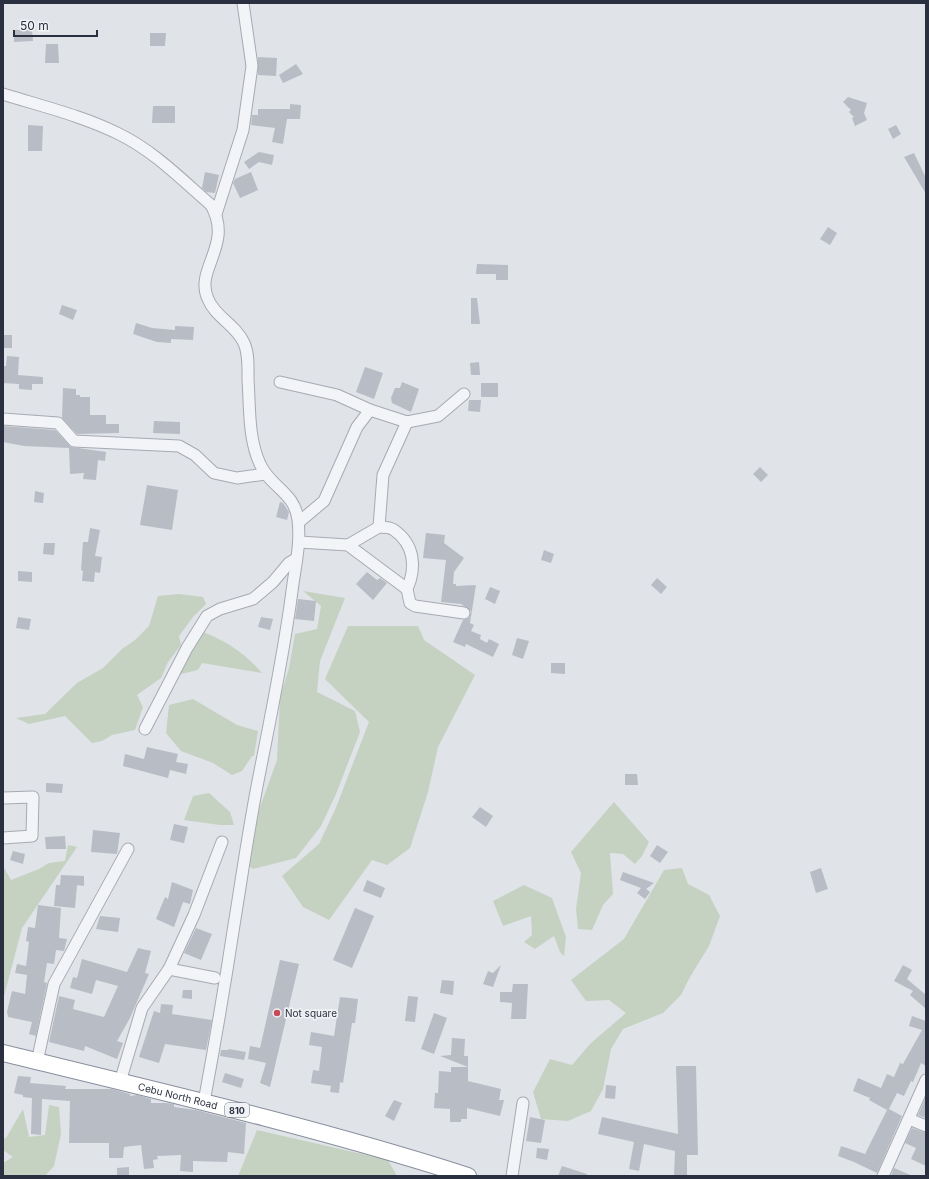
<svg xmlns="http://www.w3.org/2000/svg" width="929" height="1179" font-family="Inter,sans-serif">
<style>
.green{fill:#c5d2c2}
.building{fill:#b8bcc5}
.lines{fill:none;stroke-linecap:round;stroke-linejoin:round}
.minor-casing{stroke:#a6aab2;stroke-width:13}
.highway-casing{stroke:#888f9e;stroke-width:18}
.minor{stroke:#f3f4f7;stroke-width:11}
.highway{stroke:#fff;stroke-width:16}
.poi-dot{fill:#c74b56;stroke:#f0f2f6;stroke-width:1.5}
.labels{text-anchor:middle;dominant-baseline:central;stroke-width:3.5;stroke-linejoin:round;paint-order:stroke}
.shield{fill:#f0f2f6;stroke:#656a76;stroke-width:1}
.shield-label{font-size:9px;font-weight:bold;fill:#2a303f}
.poi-label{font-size:10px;fill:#2a303f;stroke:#f0f2f6;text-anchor:start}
.street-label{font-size:10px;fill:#2a303f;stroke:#f0f2f6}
</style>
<rect width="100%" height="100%" fill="#e0e3e8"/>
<g class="green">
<path d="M303,591L345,598L320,661L317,692L355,711L360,732L336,794L321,826L296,858L253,869L245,863L255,821L277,760L280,697L289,668L295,634L317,629L321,606Z"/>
<path d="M179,594L203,597L206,604L193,617L179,636L181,645L168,662L161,678L137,695L143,707L135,730L112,735L102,741L92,743L65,716L29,724L16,718L45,714L77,683L103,668L122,649L135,640L149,626L158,596Z"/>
<path d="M348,626H418L424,640L475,675L438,747L428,792L410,848L387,865L372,860L329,920L303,907L282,876L319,844L335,810L369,722L325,679Z"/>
<path d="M201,631C226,641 244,652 262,673L202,663L198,670L181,674L186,650Z"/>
<path d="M193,699L237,725L258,731L254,756H252L242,771L232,775L213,763L181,751L166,733L169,705Z"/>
<path d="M209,793L230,812L234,825H220L184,820L193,796Z"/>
<path d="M614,802L649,842L642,856L635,864L623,854L610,853L613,894L603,905L592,930L578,929L576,909L581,873L571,852Z"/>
<path d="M68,845L77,847L22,928L3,1000V866L11,880L39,869L49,863L65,861Z"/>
<path d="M682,868L688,884L709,895L720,916L709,946L690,977L681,995L663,1013L623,1029L611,1049L603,1089L591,1111L568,1121L541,1119L533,1092L550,1059L572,1065L590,1044L626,1013L609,1000L586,1001L571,980L624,939L664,870Z"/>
<path d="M524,885L552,898L566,937L564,956L560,952L554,936L535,949L524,942L532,935L531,916L503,926L493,901Z"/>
<path d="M49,1105L59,1107L61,1134L54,1166L45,1176H3V1163L13,1157L3,1150V1139L6,1138L23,1109L29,1137L45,1135Z"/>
<path d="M257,1130L388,1160L397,1176H238Z"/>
</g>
<g class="building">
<path d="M14,30H32L33,41L14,42Z"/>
<path d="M150,33H166L165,46H150Z"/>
<path d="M46,44H58L59,63H45Z"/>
<path d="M258,57L277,58L276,76L258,75Z"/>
<path d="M296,64L303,74L283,83L279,75Z"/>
<path d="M848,97L867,103L864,113L867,120L855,126L852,118L854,117L849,112L851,110L843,102Z"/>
<path d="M290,104L301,105L300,119H287L283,144L272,142L275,128L251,125L252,115H258V109H290Z"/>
<path d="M153,106H175V123H152Z"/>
<path d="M28,125L43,126L42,151H28Z"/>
<path d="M896,125L901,134L893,139L888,129Z"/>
<path d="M259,152L274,155L272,165L259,162L249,169L244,162Z"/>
<path d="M914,153L926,178V194L904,157Z"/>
<path d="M205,172L219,175L215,193L206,192L202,188Z"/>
<path d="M251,172L258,190L240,198L233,183L235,179Z"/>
<path d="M828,227L837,233L830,245L820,239Z"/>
<path d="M477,264L508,265V280H496V274H476Z"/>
<path d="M471,298H477L480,324H471Z"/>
<path d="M62,305L77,310L73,320L59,314Z"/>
<path d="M136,323L152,328L175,330V326L194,327L193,340L171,339V343L157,342L133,334Z"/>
<rect x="3" y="335" width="9" height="13"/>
<path d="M7,356L19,357L18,375L43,377V384H32V390L19,389V384L3,383V366H6Z"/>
<path d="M479,362L480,375H471L470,363Z"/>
<path d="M365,367L383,373L374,399L356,392Z"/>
<path d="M402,382L419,389L411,412L392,403L391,398L395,388H400Z"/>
<rect x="481" y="383" width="17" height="14"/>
<path d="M63,388L76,389V395H80V397H90V415H106V424H119V433L77,434L62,418Z"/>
<path d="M469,400H481L480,412L468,411Z"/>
<path d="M154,421L180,422V434L153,433Z"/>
<path d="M3,426L55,430L71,447L106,452L105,461L98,460L96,480L83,479L84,473L70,474L69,448L24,446L3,442Z"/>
<path d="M760,467L768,475L761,482L753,474Z"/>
<path d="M147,485L178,490L172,530L140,525Z"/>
<path d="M35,491L44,493L43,503L34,502Z"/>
<path d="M280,502L283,503L289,512L287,520L276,517Z"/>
<path d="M90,528L100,530L95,556L102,557L100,573L95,572L94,582L82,581L83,571L81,570L83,542H88Z"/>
<path d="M426,533L445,535L444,543L464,558L454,572L453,584H456V586L476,585L470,623L474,625L471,631L481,635L480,639L487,643L489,639L499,644L493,657L466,644L465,647L453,642L463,620L469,618L471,611L461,604L441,602L446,560L423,558Z"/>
<path d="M44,543H55L54,555L43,554Z"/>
<path d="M544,550L554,554L551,563L541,560Z"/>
<path d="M18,571L32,572V582L18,581Z"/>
<path d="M367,572L377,580L380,578L387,583L373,600L356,584Z"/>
<path d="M657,578L667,587L661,594L651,585Z"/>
<path d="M490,587L500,591L495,604L485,599Z"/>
<path d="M298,599L316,601L314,621L295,619Z"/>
<path d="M18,617L31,619L29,630L16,628Z"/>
<path d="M261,617L273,619L270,630L258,627Z"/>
<path d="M517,638L529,641L523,659L512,655Z"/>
<path d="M551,663H565V674L551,673Z"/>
<path d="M147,747L178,754L176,762L188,764L186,774L170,770L168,778L123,766L125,754L144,759Z"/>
<path d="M625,774H637L638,785H625Z"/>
<path d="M46,783L63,784L62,793L46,792Z"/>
<path d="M480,807L493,816L486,827L472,817Z"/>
<path d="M174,824L188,827L184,843L170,840Z"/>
<path d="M93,830L120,833L117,854L91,852Z"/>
<path d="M65,836L66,849H46L45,837Z"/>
<path d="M657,845L668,852L660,863L650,856Z"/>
<path d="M13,851L25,854L23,864L10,860Z"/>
<path d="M821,868L828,889L816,893L810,872Z"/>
<path d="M623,872L654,883L646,889L650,892L645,899L637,893L641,888L620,880Z"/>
<path d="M61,875L84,876V886L77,885L75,908L54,906L56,885H60Z"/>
<path d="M367,880L385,888L381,898L363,891Z"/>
<path d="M172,882L193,890L190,904L183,902L174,927L156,919L165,897L168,899Z"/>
<path d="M38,905L61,908L59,938L67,939L64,951L56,950L54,964L47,963L44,982L47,983L36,1036L29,1034L32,1022L8,1017L7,1012L12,991L25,994L27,975L15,973L17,964L26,966L29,942L26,941L28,927L35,928Z"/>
<path d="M355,908L374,916L352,968L333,960Z"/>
<path d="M100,916L120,918L118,932L96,929Z"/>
<path d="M196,928L212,934L201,960L184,953Z"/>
<path d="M138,948L151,951L145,973L149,974L130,1018L117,1041L123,1043L117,1059L85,1046L84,1051L49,1042L59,996L75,1000L73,1009L104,1017L118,986L96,980L92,994L70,988L73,977L77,978L82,959L127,972Z"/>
<path d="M280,960L299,964L270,1087L260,1083L266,1063L248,1059L250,1046L260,1048Z"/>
<path d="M501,965L493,987L483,984L488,971L493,973Z"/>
<path d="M903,965L912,970L907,979L926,995V1009L910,995L913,991L894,981Z"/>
<path d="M442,980L454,981L453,995L440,993Z"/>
<path d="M513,984H528L526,1019H511L512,1003L500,1002V992H512Z"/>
<path d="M183,990H192V999L182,998Z"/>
<path d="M408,996L418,997L415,1022L405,1021Z"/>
<path d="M340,997L358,999L355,1023H352L343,1083L340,1082L339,1093L330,1092L331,1086L311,1083L313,1070L319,1071L322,1047L309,1045L311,1032L334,1036Z"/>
<path d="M161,1004L173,1005L172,1014L212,1020L206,1050L165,1044L159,1063L139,1057L154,1011L160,1013Z"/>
<path d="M434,1013L447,1018L434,1054L421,1049Z"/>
<path d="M912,1016L926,1021V1066L921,1063L913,1082L911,1081L904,1096L897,1093L889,1109L902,1116L877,1173L854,1162L838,1156L841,1146L865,1154L887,1110L869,1100L870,1098L853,1091L858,1078L881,1088L887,1074L894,1077L900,1063L903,1064L922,1030L909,1026Z"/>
<path d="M452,1038L465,1039L464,1056H468V1067L440,1056L451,1055Z"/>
<path d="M229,1049L246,1052L244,1060L220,1056L221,1050H228Z"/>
<path d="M676,1066H696L698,1155H687V1176H674L675,1151L644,1144L639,1171L629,1169L634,1142L598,1134L602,1117L678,1134Z"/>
<path d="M451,1067H468V1081L501,1089L499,1100H504L500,1116L467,1108V1119H461V1122H450V1109L434,1108L435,1093H438L439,1071L451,1072Z"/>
<path d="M225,1073L244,1079L241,1088L222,1082Z"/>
<path d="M18,1076L31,1077L30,1083L66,1086L65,1089H112L130,1094V1096L137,1095L151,1099V1103H166L174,1104V1107L196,1110L246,1123L244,1154L228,1152L227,1162L193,1161V1172L180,1171L181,1155L157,1156L158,1159L153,1160L154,1168L144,1169L141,1145L124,1147L123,1158H109V1143H69L70,1101L42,1099L41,1135L31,1134L32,1098L23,1097V1095L14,1093Z"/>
<path d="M606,1085L616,1086L615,1099L605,1098Z"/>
<path d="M926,1097V1118L918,1115Z"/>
<path d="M394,1100L402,1103L394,1121L385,1116Z"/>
<path d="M530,1117L545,1120L541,1143L526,1141Z"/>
<path d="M912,1128L926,1133V1166L911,1159L916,1148L905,1143Z"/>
<path d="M537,1148L549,1149L547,1160L536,1158Z"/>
<path d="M562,1166L587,1174V1176H558Z"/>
<path d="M129,1167V1176H117V1168Z"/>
<path d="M894,1168L913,1176H891Z"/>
</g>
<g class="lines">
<g class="minor-casing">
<g id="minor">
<path d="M3,94C41,106 83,116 119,134C154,151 182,180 211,205C234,245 194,269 208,299C215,317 236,325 244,343C249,354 248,368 248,380C250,407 248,438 260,464C270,487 295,492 298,520C301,544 295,567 292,591C284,653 271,715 259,776C249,826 242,876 234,925C225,984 215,1043 204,1102"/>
<path d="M216,214L243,130L252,66L243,3"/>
<path d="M280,382L337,395L370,410L407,422L438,416L464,394"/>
<path d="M3,419L58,423L74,441L179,446L195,455L214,473L237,478L265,474"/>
<path d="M299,522L324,501L357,427L370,410"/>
<path d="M379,527L383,475L407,422"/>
<path d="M299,542L348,545L407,589L410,603L415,606L464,613"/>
<path d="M348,545L379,527C383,527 390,527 394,530C414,544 417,567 407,589"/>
<path d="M145,729L187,648L207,616L220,609L253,599L273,582L289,563L296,559"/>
<path d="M3,798L33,797L32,836L3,838"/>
<path d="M169,969L215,978"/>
<path d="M37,1062L54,984L128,849"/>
<path d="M120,1082L142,1008L169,969L194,915L222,842"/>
<path d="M909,1119L926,1126"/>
<path d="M512,1176L523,1103"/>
<path d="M883,1176L926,1080"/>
</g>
</g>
<g class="highway-casing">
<g id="highway">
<path id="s1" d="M3,1053C159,1091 315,1127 468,1176"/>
</g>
</g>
<use href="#minor" class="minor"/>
<use href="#highway" class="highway"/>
</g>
<circle class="poi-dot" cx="277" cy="1013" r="4"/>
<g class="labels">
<rect class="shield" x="225" y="1103" width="24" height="14" rx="3"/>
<g class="shield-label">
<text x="237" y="1110">810</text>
</g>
<g class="poi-label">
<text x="285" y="1013">Not square</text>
</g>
<g class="street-label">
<text stroke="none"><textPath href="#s1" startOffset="180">Cebu North Road</textPath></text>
</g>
</g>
<rect width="929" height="1179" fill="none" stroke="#2a303f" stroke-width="8"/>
<path d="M14 30v6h83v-6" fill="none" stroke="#2a303f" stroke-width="2"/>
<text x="20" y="30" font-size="12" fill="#2a303f" stroke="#f0f2f6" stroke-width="3" paint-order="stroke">50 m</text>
</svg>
